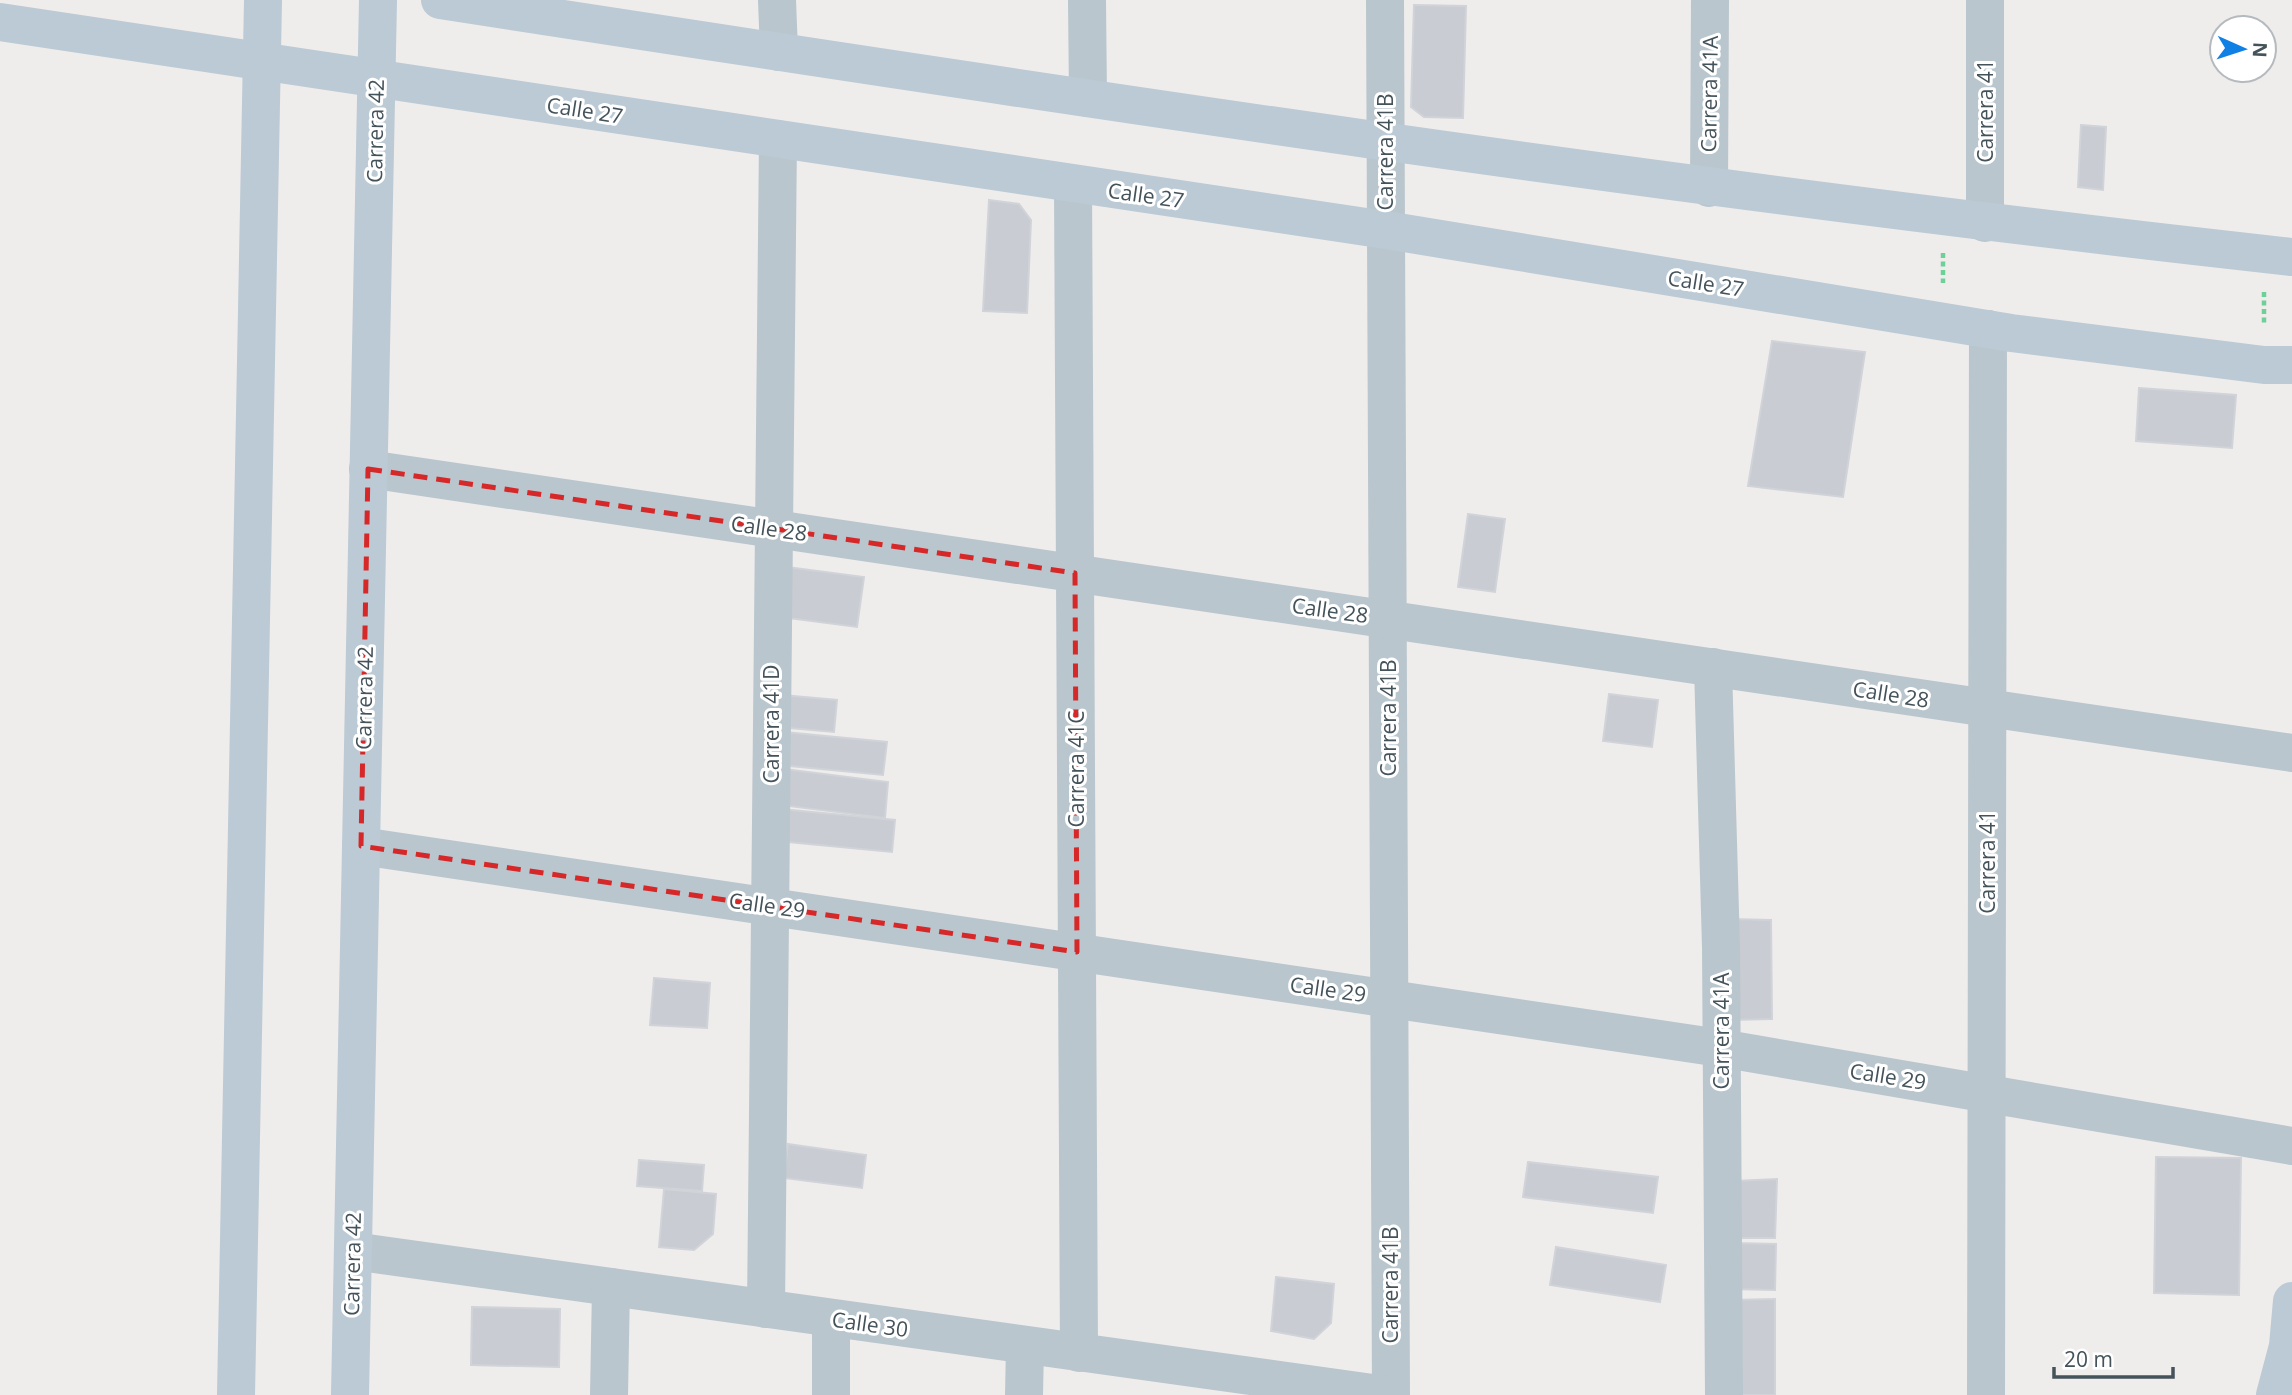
<svg xmlns="http://www.w3.org/2000/svg" width="2292" height="1395" font-family="'Open Sans',sans-serif">
<style>
.building{fill:#c9ccd2;stroke:#d0d3d8;stroke-width:2}
.lines{fill:none;stroke-linecap:round;stroke-linejoin:round}
.path{stroke:#6dd096;stroke-width:4.5;stroke-dasharray:5 3.5;stroke-linecap:butt}
.street{stroke:#b9c6cd;stroke-width:38}
.secondary{stroke:#bbcad4;stroke-width:38}
.marked{fill:none;stroke:#d62828;stroke-width:5;stroke-dasharray:14 9;stroke-linejoin:round}
.labels{text-anchor:middle;dominant-baseline:central;stroke-width:6;stroke-linejoin:round;paint-order:stroke}
.street-label{font-size:21px;fill:#44525a;stroke:#fff}
</style>
<rect width="100%" height="100%" fill="#efecec"/>
<g class="building">
<path d="M1414,5L1466,6L1463,118L1424,117L1411,107Z"/>
<path d="M2081,125L2106,127L2103,190L2078,187Z"/>
<path d="M989,200L1019,204L1031,220L1027,313L983,311Z"/>
<path d="M1772,341L1865,352L1843,497L1748,486Z"/>
<path d="M2139,388L2236,395L2232,448L2136,441Z"/>
<path d="M1468,514L1505,519L1495,592L1458,587Z"/>
<path d="M787,567L864,577L857,627L780,617Z"/>
<path d="M1609,694L1658,700L1652,747L1603,741Z"/>
<path d="M782,695L837,700L834,732L779,727Z"/>
<path d="M784,732L887,742L883,775L780,765Z"/>
<path d="M784,769L888,782L885,818L780,805Z"/>
<path d="M781,809L895,820L892,852L778,841Z"/>
<path d="M1729,919L1771,920L1772,1019L1730,1020Z"/>
<path d="M654,978L710,983L707,1028L650,1025Z"/>
<path d="M788,1144L866,1155L862,1188L784,1178Z"/>
<path d="M2156,1157L2241,1158L2239,1295L2154,1293Z"/>
<path d="M639,1160L704,1165L702,1191L637,1186Z"/>
<path d="M1528,1162L1658,1177L1653,1213L1523,1197Z"/>
<path d="M1777,1179L1775,1238H1734L1735,1181Z"/>
<path d="M664,1189L716,1194L713,1234L694,1250L659,1247Z"/>
<path d="M1731,1243L1776,1244L1775,1290L1730,1289Z"/>
<path d="M1556,1247L1666,1265L1660,1302L1550,1285Z"/>
<path d="M1276,1277L1334,1284L1331,1323L1314,1339L1271,1331Z"/>
<path d="M1775,1299V1395H1730V1300Z"/>
<path d="M472,1307L560,1309L559,1367L471,1365Z"/>
</g>
<g class="lines">
<g class="path">
<path d="M1943,253V283"/>
<path d="M2264,292V326"/>
</g>
<g class="street">
<path d="M777,0L779,52"/>
<path d="M1087,0L1088,98"/>
<path d="M1385,0L1391,1395"/>
<path d="M1985,0V223"/>
<path d="M1073,185L1079,1353"/>
<path d="M1709,188L1710,0"/>
<path d="M368,469L2292,753"/>
<path d="M1713,667L1721,947L1724,1395"/>
<path d="M361,846L1720,1048L2292,1146"/>
<path d="M353,1251L1387,1395"/>
<path d="M766,1309L778,139"/>
<path d="M609,1395L611,1287"/>
<path d="M831,1395V1318"/>
<path d="M1024,1395L1025,1346"/>
<path d="M1986,1395L1988,329"/>
</g>
<g class="secondary">
<path d="M440,0C1056,95 1672,189 2292,257"/>
<path d="M0,22L1386,230L2011,333L2264,365H2292"/>
<path d="M236,1395L263,0"/>
<path d="M350,1395L378,0"/>
<path d="M2275,1395L2288,1346L2292,1301"/>
</g>
</g>
<path class="marked" d="M368,469L1075,573L1077,952L361,846Z"/>
<g class="labels">
<g class="street-label">
<text transform="translate(1709 94) rotate(-89)">Carrera 41A</text>
<text transform="translate(585 110) rotate(9)">Calle 27</text>
<text transform="translate(1985 111) rotate(-90)">Carrera 41</text>
<text transform="translate(375 131) rotate(-89)">Carrera 42</text>
<text transform="translate(1385 152) rotate(-90)">Carrera 41B</text>
<text transform="translate(1146 195) rotate(8)">Calle 27</text>
<text transform="translate(1706 283) rotate(9)">Calle 27</text>
<text transform="translate(769 528) rotate(8)">Calle 28</text>
<text transform="translate(1330 610) rotate(8)">Calle 28</text>
<text transform="translate(1891 694) rotate(9)">Calle 28</text>
<text transform="translate(364 698) rotate(-89)">Carrera 42</text>
<text transform="translate(1388 718) rotate(-90)">Carrera 41B</text>
<text transform="translate(771 724) rotate(-90)">Carrera 41D</text>
<text transform="translate(1076 769) rotate(-90)">Carrera 41C</text>
<text transform="translate(1987 862) rotate(-90)">Carrera 41</text>
<text transform="translate(767 905) rotate(8)">Calle 29</text>
<text transform="translate(1328 989) rotate(8)">Calle 29</text>
<text transform="translate(1721 1031) rotate(-90)">Carrera 41A</text>
<text transform="translate(1888 1076) rotate(9)">Calle 29</text>
<text transform="translate(352 1264) rotate(-89)">Carrera 42</text>
<text transform="translate(1390 1285) rotate(-90)">Carrera 41B</text>
<text transform="translate(870 1324) rotate(8)">Calle 30</text>
</g>
</g>
<g transform="translate(2243 49) rotate(93)"><circle r="33" fill="#ffffff" stroke="#b4babd" stroke-width="2"/>
<path d="M0-5L12 26L0 18L-12 26Z" fill="#1080e5"/>
<text y="-10" font-size="19" font-weight="bold" text-anchor="middle" fill="#44525a">N</text>
</g>
<path d="M2054 1367v10h119v-10" fill="none" stroke="#44525a" stroke-width="3.5"/>
<text x="2064" y="1367" font-size="21" fill="#44525a" stroke="#ffffff" stroke-width="5" paint-order="stroke">20 m</text>
</svg>
